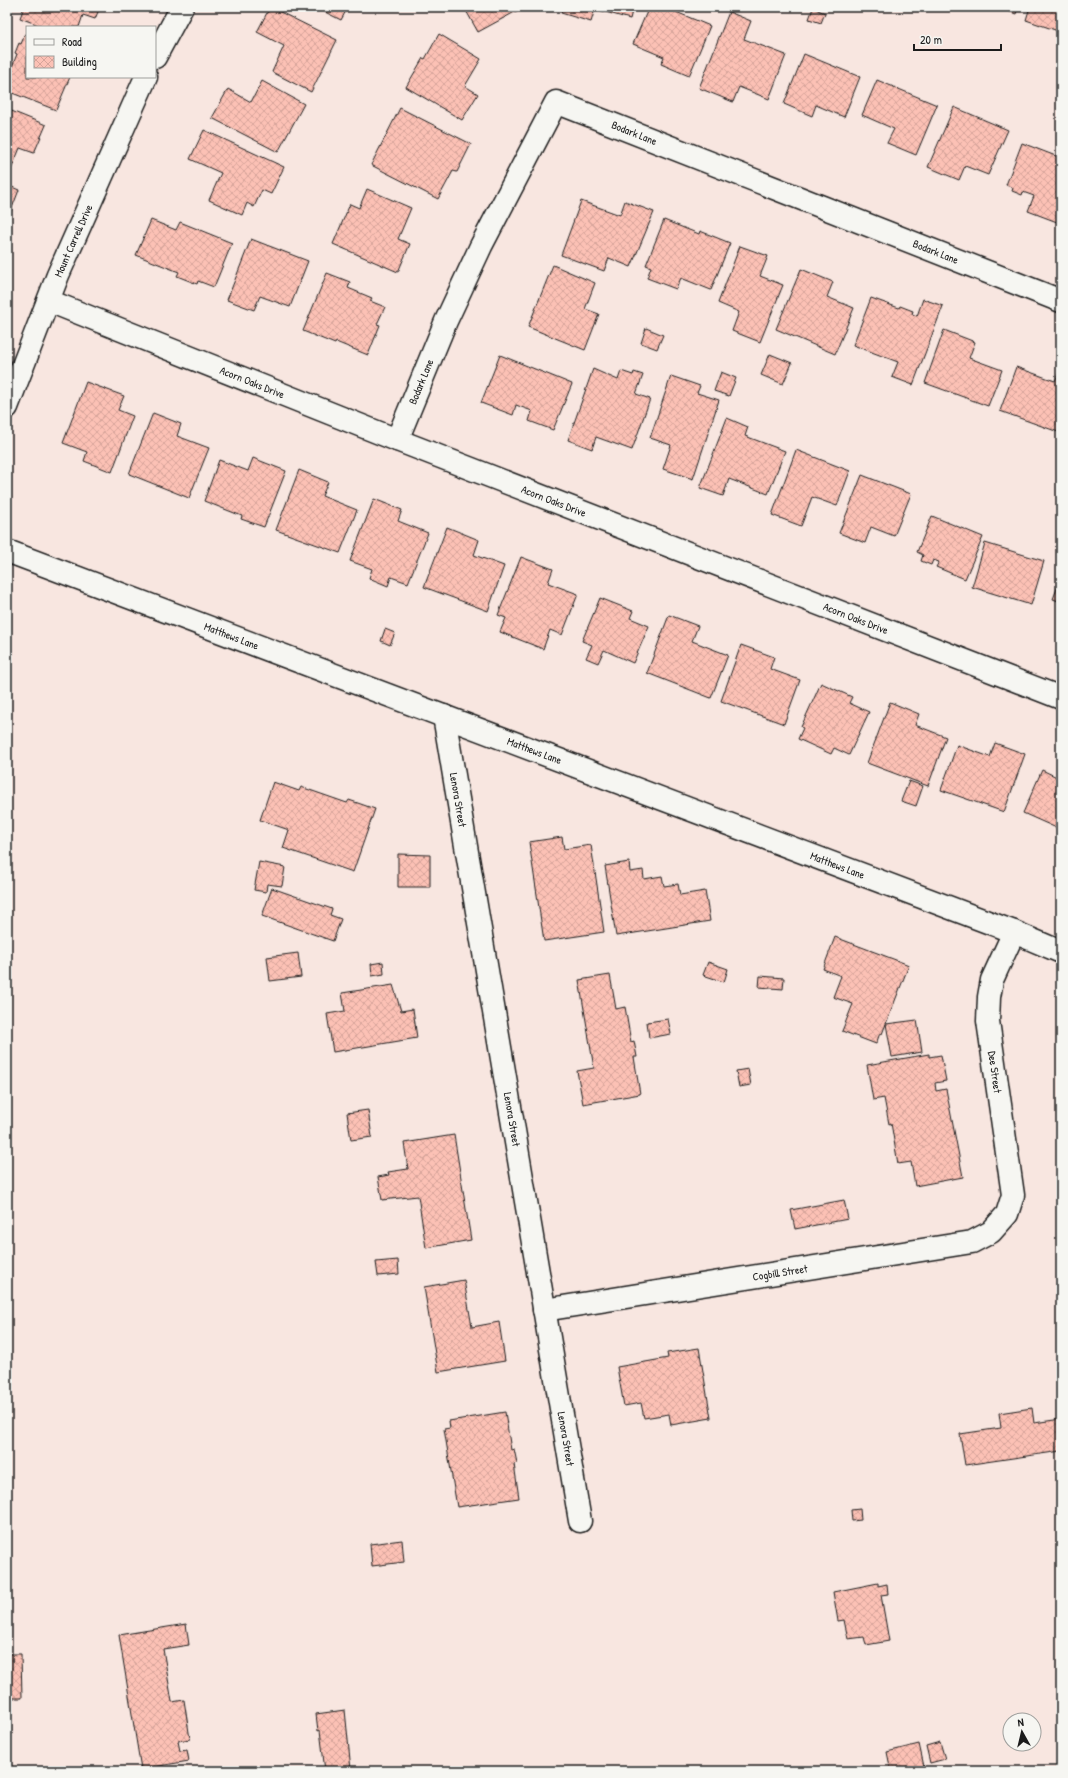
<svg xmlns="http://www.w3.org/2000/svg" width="1068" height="1778" font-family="'Patrick Hand',sans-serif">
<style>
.building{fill:url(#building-cross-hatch);stroke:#1c1c1c}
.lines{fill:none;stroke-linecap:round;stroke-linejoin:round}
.street-casing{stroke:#1c1c1c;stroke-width:25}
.secondary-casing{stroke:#1c1c1c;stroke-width:25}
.street{stroke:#f6f6f2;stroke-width:22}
.secondary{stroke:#f6f6f2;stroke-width:22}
.labels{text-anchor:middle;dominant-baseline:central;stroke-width:3;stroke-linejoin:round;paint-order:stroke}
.street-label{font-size:11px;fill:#1c1c1c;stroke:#f6f6f2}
</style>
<defs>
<pattern id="building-cross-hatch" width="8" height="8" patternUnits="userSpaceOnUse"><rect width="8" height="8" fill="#fcc1b5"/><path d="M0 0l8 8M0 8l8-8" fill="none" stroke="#d7a59b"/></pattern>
</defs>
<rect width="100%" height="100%" fill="#f8e6e0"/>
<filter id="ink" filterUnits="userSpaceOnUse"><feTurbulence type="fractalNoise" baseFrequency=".025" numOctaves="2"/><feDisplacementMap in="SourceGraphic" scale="8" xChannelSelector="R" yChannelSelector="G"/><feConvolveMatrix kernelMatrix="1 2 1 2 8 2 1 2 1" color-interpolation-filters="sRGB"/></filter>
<g filter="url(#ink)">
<g class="building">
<path d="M24,7H100L95,19L83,15L79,27H44L20,18Z"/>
<path d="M270,7L337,40L311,92L272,72L284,46L257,32Z"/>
<path d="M315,7H348L341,20Z"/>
<path d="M464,7H524L478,32Z"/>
<path d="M563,7H633L630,19L595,9L591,22L561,13Z"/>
<path d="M649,7H664L710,26L689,76L661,64L664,57L633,44Z"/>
<path d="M997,7H1018L1016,14Z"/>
<path d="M1030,7H1061V32L1026,20Z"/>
<path d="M813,8L825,13L821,23L809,19Z"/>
<path d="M729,12L751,21L744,39L786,55L769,99L739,87L733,102L699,88Z"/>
<path d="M25,34L27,35V77H70L56,110L7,91V80L17,54L15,53L19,43L21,44Z"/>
<path d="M439,34L481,59L465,86L478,94L462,120L406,87L423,58L425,59Z"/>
<path d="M804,54L860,77L844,117L816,105L812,116L784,104Z"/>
<path d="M877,80L937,105L916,155L887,143L894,129L862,115Z"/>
<path d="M262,81L304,104L278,152L212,118L228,89L251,102Z"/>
<path d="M954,107L1008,130L988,175L965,166L959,180L928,167Z"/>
<path d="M400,108L471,144L457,172L453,171L438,199L371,165Z"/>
<path d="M9,110L46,125L34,153L20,148L10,172L7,170V114Z"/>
<path d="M204,130L284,167L271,194L262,190L254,207L247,203L242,215L209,200L221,173L190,159Z"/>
<path d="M1022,143L1061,158V211L1057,222L1028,211L1034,196L1023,192L1022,195L1012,191L1013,188L1006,185Z"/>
<path d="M7,185L19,190L7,221Z"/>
<path d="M367,189L411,208L398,239L410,244L398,272L333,244L350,204L359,208Z"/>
<path d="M581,201L620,215L625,201L654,212L631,267L609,258L604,271L561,255Z"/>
<path d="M151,220L176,230L180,222L232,243L214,287L198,281L197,284L177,276L179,272L136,255Z"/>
<path d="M664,220L699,234L700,231L730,243L711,290L681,278L676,289L647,278L651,267L646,265Z"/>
<path d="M251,239L308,261L290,307L260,296L254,310L227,300Z"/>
<path d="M740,246L768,256L760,276L783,285L760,342L732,331L739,312L718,303Z"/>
<path d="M553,265L595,283L585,309L599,314L585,350L528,327Z"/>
<path d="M801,269L833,282L827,297L854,308L835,354L776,329Z"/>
<path d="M327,273L350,282L348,288L372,298L370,301L385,307L377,324L380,325L368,355L336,342L335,344L303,331Z"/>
<path d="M871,298L899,308L900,306L913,311L912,314L917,316L923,299L943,306L913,385L892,377L898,362L853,345Z"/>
<path d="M646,328L663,335L657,349L641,343Z"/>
<path d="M944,330L975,342L969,358L1002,370L988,406L925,383Z"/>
<path d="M770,354L792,363L783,384L761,375Z"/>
<path d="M500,355L572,384L553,430L529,421L532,411L516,405L513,415L481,403Z"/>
<path d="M1016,367L1055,381L1060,370H1061V433L1000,411Z"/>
<path d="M593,369L618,380L621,371L633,375L634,372L643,375L636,394L650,399L632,450L596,437L592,449L568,440Z"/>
<path d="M721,372L736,378L729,396L714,391Z"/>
<path d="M671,376L700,386L697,393L719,400L693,479L663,469L671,445L650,438Z"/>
<path d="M86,382L124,396L118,410L133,416L112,472L84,461L87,452L63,443Z"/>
<path d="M153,413L181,424L177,436L209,448L189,498L129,474Z"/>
<path d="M727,418L748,427L745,436L785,451L768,494L729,479L723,496L700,488Z"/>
<path d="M796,450L850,471L837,506L812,497L801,526L772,515Z"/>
<path d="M253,458L286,471L264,527L241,519L242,516L204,501L219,460L248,471Z"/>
<path d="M299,470L328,482L322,496L357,510L340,553L276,530Z"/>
<path d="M862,475L911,494L894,536L871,527L865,543L839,533Z"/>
<path d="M374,499L402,510L398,521L428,533L408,583L391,577L388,586L369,578L372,569L350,561Z"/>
<path d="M932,516L983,537L965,579L936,567L939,562L933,560L931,565L921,561L923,555L917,552Z"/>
<path d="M447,527L479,540L474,555L504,566L488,611L424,587Z"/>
<path d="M985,543L1044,561L1031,605L972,587Z"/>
<path d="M521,557L553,569L548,583L578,594L562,635L550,630L543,649L500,632L506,618L498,615Z"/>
<path d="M1061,578V602L1053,599Z"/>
<path d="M600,598L633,611L630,618L649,626L633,663L604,650L598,663L586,658L592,645L582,641Z"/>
<path d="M669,615L698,626L692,641L728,655L711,698L647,673Z"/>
<path d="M385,629L395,633L390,645L381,641Z"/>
<path d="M741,645L774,657L770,669L800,680L784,724L721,701Z"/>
<path d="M821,683L852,697L849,703L869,712L849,755L834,748L831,754L798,739L803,728L801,727Z"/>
<path d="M890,702L919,714L915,725L946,737L928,786L867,763Z"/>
<path d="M995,743L1025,754L1004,812L941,790L957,745L990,757Z"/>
<path d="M1042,770L1061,779V830L1023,813Z"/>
<path d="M909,781L923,786L916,806L901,801Z"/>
<path d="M273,782L299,791L301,787L347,803L349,800L375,809L353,872L283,848L289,830L260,820Z"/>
<path d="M562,837L564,849L591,845L604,932L544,941L529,842Z"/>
<path d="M398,854L430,855V887H398Z"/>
<path d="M259,862L285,867L282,886L267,884L266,892L254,890Z"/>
<path d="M629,862L630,872L643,870L644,879L662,876L664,886L678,884L680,895L705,891L710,921L616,936L605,866Z"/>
<path d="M272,888L332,909L330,915L341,919L333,941L262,916Z"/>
<path d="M835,937L909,965L882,1034L880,1033L876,1044L842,1031L853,1004L833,997L841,976L823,969Z"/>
<path d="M298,953L301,977L270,981L267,957Z"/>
<path d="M383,962L384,974L372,976L371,964Z"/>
<path d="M708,962L728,969L724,982L703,975Z"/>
<path d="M610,975L616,1009L625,1007L631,1042L634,1041L637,1057H634L640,1094L583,1104L577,1071L594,1068L579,980Z"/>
<path d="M760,976L784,978L783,989L759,987Z"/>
<path d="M393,985L401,1011L413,1009L417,1038L333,1052L327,1014L345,1011L342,993Z"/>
<path d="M668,1019L671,1034L649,1038L647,1022Z"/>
<path d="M917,1020L922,1052L892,1057L886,1024Z"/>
<path d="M929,1054V1057L941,1055L946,1081L935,1083L936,1091L946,1089L963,1177L915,1186L911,1162L898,1164L891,1123L889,1124L884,1098L873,1100L867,1065Z"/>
<path d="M748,1069L751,1085L739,1087L736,1071Z"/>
<path d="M368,1110L372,1137L351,1140L347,1113Z"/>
<path d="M454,1135L471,1240L426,1248L418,1196L382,1200L378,1177L389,1175L388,1172L408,1169L404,1143Z"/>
<path d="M844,1200L848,1219L795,1229L791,1210Z"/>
<path d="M398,1260L399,1274L378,1276L376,1262Z"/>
<path d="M464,1280L472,1327L499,1322L505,1361L438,1372L424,1287Z"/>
<path d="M699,1348L711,1418L671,1425L669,1414L644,1418L641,1403L624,1406L617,1367L668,1358L667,1353Z"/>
<path d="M1032,1408L1034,1423L1061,1419V1451L965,1465L960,1434L1001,1428L999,1413Z"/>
<path d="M505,1412L511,1450L514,1449L517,1463L514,1464L519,1498L457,1507L444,1429L450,1428L449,1421Z"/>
<path d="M860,1509L861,1520L852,1521L851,1510Z"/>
<path d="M402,1540L404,1562L372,1566L370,1544Z"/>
<path d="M878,1583V1586L887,1584L888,1594L881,1595L889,1641L866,1645L864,1637L848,1639L844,1620L838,1621L833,1592Z"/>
<path d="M186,1624L189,1645L163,1649L172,1702L184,1700L190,1739L178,1741L180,1751L187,1750L189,1761L141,1769L119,1635Z"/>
<path d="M7,1654H21L22,1698H7Z"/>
<path d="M345,1710L351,1770L325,1771L320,1730L318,1731L316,1714Z"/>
<path d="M940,1742L945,1759L930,1763L926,1746Z"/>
<path d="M919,1744L925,1771H891L887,1752Z"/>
</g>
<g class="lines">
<g class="street-casing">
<g id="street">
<path id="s1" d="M49,301L397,440L1061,698"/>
<path id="s2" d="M397,440L446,321L481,246L556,102L1061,301"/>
<path id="s3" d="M444,716L580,1521"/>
<path id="s4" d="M544,1310L972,1242L991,1232L1007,1214L1013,1195L988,1021L989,997L992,980L1014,932"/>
</g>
</g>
<g class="secondary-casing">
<g id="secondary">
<path d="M155,57L182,7"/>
<path id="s5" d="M7,407L58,275L146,77"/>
<path id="s6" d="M7,551L1014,932L1061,952"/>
</g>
</g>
<use href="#street" class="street"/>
<use href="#secondary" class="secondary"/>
</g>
</g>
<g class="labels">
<g class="street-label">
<text stroke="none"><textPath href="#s2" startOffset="458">Bodark Lane</textPath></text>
<text stroke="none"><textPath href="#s5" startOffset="179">Mount Carrell Drive</textPath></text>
<text stroke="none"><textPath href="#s2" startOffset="782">Bodark Lane</textPath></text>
<text stroke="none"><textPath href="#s2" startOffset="63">Bodark Lane</textPath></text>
<text stroke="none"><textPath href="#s1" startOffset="219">Acorn Oaks Drive</textPath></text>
<text stroke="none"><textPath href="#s1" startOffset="543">Acorn Oaks Drive</textPath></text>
<text stroke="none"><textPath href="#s1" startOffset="867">Acorn Oaks Drive</textPath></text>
<text stroke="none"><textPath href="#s6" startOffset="240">Matthews Lane</textPath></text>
<text stroke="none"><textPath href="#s6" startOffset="564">Matthews Lane</textPath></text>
<text stroke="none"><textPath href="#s3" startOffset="85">Lenora Street</textPath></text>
<text stroke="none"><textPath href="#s6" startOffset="888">Matthews Lane</textPath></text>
<text transform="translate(995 1072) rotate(82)">Dee Street</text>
<text stroke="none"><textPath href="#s3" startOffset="409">Lenora Street</textPath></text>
<text stroke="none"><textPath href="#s4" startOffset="239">Cogbill Street</textPath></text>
<text stroke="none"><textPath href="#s3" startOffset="733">Lenora Street</textPath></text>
</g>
</g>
<rect width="1068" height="1778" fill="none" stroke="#f6f6f2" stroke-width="24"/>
<rect x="12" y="12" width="1044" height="1754" fill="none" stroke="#1c1c1c" stroke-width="1.5" filter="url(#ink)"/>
<rect x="26" y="26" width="130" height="52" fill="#f6f6f2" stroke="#9f9f9c"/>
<rect x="34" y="39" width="20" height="6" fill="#f6f6f2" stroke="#9f9f9c"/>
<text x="62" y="46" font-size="12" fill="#1c1c1c">Road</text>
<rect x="34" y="56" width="20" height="12" fill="url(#building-cross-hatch)" stroke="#9f9f9c"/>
<text x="62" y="66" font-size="12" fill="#1c1c1c">Building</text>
<g transform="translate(1022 1732) rotate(352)"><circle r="19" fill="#f6f6f2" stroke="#9f9f9c"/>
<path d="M0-3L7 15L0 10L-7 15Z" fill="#1c1c1c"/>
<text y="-6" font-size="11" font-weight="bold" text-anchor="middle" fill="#1c1c1c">N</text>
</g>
<path d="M914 44v6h87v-6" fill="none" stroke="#1c1c1c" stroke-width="2"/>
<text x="920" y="44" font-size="12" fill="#1c1c1c" stroke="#f6f6f2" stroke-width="3" paint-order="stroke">20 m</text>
</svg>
